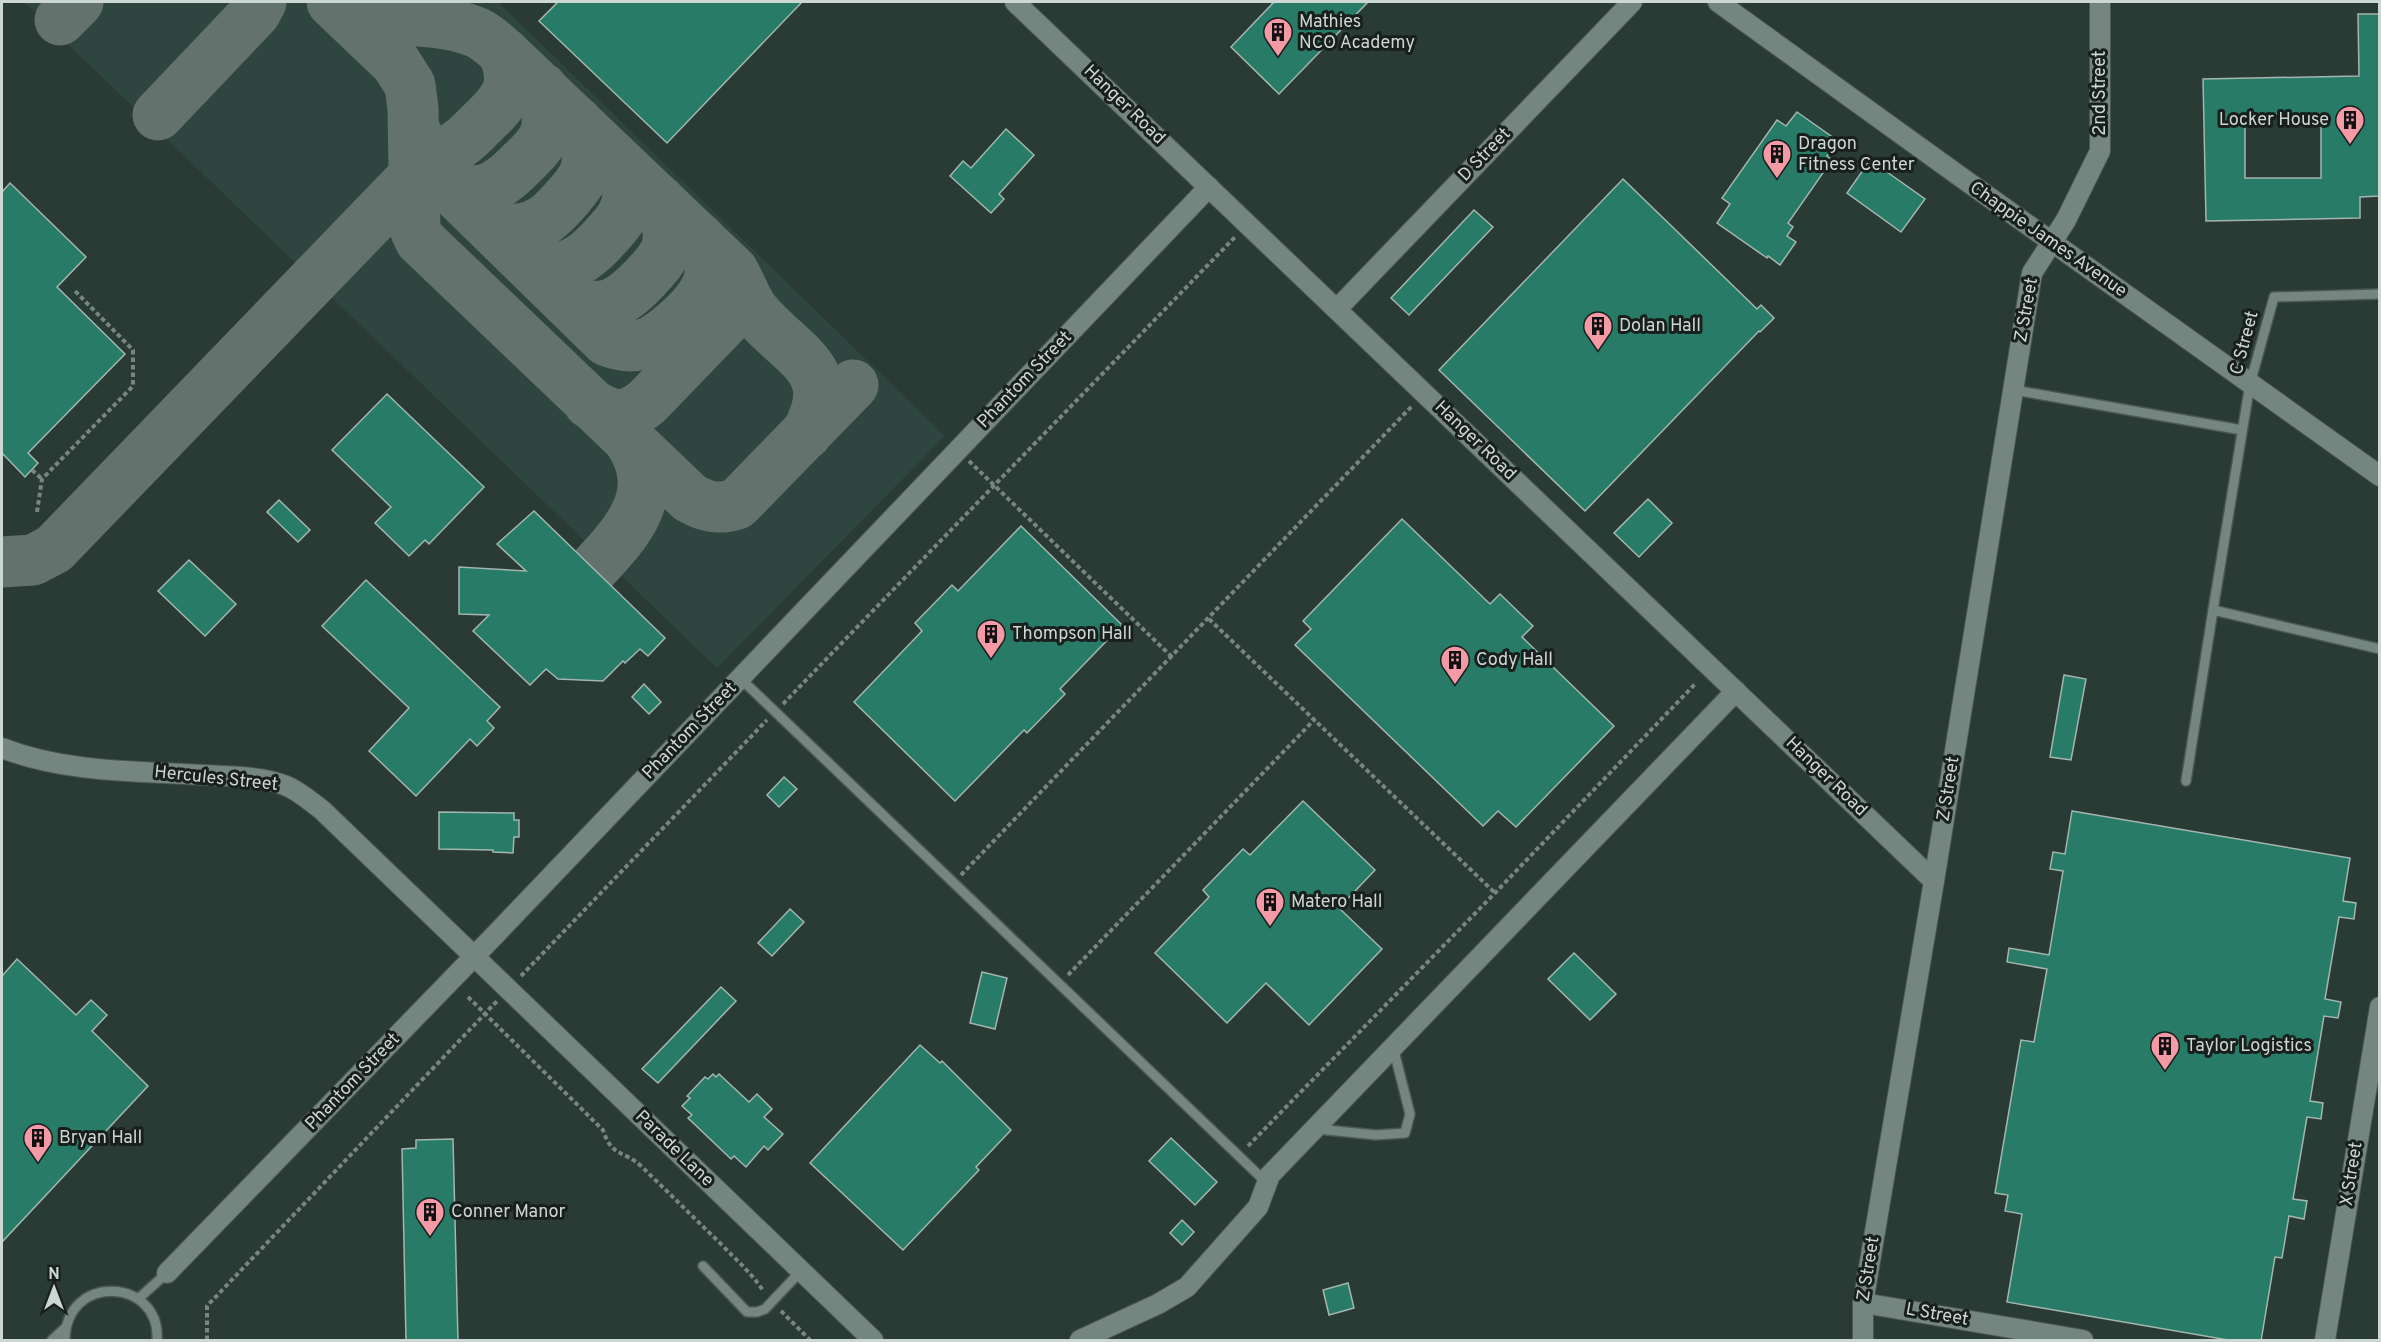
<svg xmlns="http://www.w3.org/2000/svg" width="2381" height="1342" font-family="Overpass,sans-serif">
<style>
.built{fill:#2e463f}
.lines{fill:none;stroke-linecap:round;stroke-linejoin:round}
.taxiway{stroke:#64726e;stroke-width:51}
.building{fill:#277b67;stroke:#a3b6b0;stroke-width:1.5;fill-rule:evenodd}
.service-casing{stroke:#4a5753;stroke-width:12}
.minor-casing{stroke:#4a5753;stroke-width:22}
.path{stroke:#788581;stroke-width:4;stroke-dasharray:4.5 3;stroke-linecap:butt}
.service{stroke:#758681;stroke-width:9}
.minor{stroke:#758681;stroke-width:20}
.labels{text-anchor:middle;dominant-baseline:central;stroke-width:6;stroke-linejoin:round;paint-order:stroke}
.poi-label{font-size:18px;fill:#ccd6d3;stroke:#181f1d;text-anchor:start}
.street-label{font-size:18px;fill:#ccd6d3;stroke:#181f1d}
</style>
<rect width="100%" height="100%" fill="#2a3a35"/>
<path class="built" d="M24,2H498L945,436L717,668Z"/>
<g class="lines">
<g class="taxiway">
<path d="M332,2L396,63L410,85L413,109L415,229L420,240L690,498C706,507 719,510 737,504L853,385"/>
<path d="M334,2C377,29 433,13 478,33C488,38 496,46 504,53L733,271C741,284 746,301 755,312C791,356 843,368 806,434"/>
<path d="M60,20L78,2"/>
<path d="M158,115L255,13L261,2"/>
<path d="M414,128C429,171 457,149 479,126C491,114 506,102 509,85C511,74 508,64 504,53"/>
<path d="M414,142L418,154L436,174L607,341C641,354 658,340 682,318C695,306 707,293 710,275C711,262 706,251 700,239"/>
<path d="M444,183C479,199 497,189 522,163C530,155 541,146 545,134C550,118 546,103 542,88"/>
<path d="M481,218C490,223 500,229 511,229C523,230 538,225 547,218C557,210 581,184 585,172C591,155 585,137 577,122"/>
<path d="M517,253C554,279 578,267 605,237C618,223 628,212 628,192C629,182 623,171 618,162"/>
<path d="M566,301C604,313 619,305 645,278C653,269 663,260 667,247C671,232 665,215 660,201"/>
<path d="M589,403C613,417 625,420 647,402L729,317"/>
<path d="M2,562L33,560L54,549L414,176"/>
<path d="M593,569C628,532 663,493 630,442"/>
</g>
</g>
<g class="building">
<path d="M558,2H802L667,143L539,21Z"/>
<path d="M1274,2H1368L1279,94L1231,47Z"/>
<path d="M2358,14H2379V196L2360,197V218L2206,221L2203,79L2359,76ZM2245,114H2321V178H2245Z"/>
<path d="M1797,112L1838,141L1827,156L1832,160L1788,223L1793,227L1787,236L1796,242L1780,265L1768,256L1767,258L1717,223L1730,204L1722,198L1777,120L1786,126Z"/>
<path d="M1006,129L1034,155L999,194L1004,199L991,213L950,176L963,161L971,168Z"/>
<path d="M1870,160L1925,199L1901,232L1847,193Z"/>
<path d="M1623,179L1757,309L1761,305L1774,318L1760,332L1759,331L1585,511L1439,370Z"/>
<path d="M10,183L86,257L57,287L125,354L28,453L38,463L25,477L2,453V192Z"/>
<path d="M1474,210L1493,227L1409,315L1391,298Z"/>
<path d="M387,394L484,487L429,544L425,540L409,556L375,523L391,507L332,450Z"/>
<path d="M1648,499L1672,523L1639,557L1614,533Z"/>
<path d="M279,500L310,530L298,542L267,512Z"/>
<path d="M534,511L665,638L648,656L640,649L625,663L623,661L603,681L558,679L546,669L530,685L473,631L489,615L459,614V567L526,571L497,544Z"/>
<path d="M1402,519L1490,604L1500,594L1533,626L1522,637L1614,726L1516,827L1498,811L1483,826L1295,645L1311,629L1303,621Z"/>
<path d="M1021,526L1122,625L1060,689L1065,694L1027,733L1024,730L955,801L854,702L922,631L915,623L952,585L958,591Z"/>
<path d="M189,560L236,604L205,636L158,591Z"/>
<path d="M366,580L500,707L487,721L494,728L477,746L470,739L416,796L369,751L409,708L322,626Z"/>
<path d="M2064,675L2086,679L2071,760L2050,757Z"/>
<path d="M644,684L661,702L649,714L632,697Z"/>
<path d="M784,777L797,789L779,807L767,795Z"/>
<path d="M1303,801L1375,870L1339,908L1382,949L1309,1025L1266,983L1227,1023L1155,953L1209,897L1203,890L1243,849L1250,855Z"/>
<path d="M2072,811L2350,858L2343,901L2356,903L2354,919L2339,917L2325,999L2341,1002L2338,1018L2324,1016L2310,1101L2323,1103L2321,1119L2307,1117L2293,1199L2307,1201L2304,1219L2289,1216L2282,1258L2275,1257L2261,1341H2234L2007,1302L2022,1214L2005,1211L2008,1195L1995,1193L2021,1040L2034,1042L2047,969L2007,962L2009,948L2049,955L2063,871L2050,869L2053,852L2065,854Z"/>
<path d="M439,812L514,813V820H519V837H514L513,853L493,852V850L439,849Z"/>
<path d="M790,909L804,922L772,956L758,943Z"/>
<path d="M1574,953L1616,994L1590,1020L1548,979Z"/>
<path d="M17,959L76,1015L91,1000L107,1015L92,1031L148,1086L2,1242V976Z"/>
<path d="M982,972L1007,978L995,1029L970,1023Z"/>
<path d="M721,987L736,1001L658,1083L642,1069Z"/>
<path d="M920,1045L940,1063L942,1061L1011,1130L976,1167L979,1170L903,1250L810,1163Z"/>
<path d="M713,1074L716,1077L719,1074L749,1102L757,1094L772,1109L764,1117L783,1134L768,1150L764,1146L746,1167L734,1156L731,1159L688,1118L692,1115L682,1106L690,1098L687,1096L705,1077L708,1079Z"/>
<path d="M1171,1138L1217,1182L1195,1205L1149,1161Z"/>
<path d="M453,1139L458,1341H406L402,1149L416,1148V1140Z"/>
<path d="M1182,1220L1194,1232L1182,1245L1170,1233Z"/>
<path d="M1348,1283L1354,1308L1329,1315L1323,1290Z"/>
</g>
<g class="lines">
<g class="service-casing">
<g id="service">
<path d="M2380,294L2274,297L2250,384L2213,610L2380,649"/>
<path d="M2014,390L2242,430"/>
<path d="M740,678L1267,1183"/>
<path d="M2186,781L2213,610"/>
<path d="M1317,1129L1376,1135L1405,1133L1410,1114L1393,1047"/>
<path d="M703,1266L747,1312H757L765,1309L801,1271"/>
<path d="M138,1299L167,1273"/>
<path d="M52,1340L65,1328"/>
<path d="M65,1340C66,1272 161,1278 157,1340"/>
</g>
</g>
<g class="minor-casing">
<g id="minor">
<path d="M1015,2L1934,881"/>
<path d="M1718,2C1938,161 2158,319 2380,476"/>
<path d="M1337,309L1632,2"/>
<path d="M2,748C66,773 138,771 206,775C231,777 260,776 284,785C298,790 310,801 322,810L873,1340"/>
<path d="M167,1273L494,936L1209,187"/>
<path d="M1863,1303L2083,1340"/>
<path d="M1080,1340L1158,1304L1187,1287L1258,1207L1270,1175L1736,691"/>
<path d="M1863,1340V1303L1934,881L2032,273L2066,220L2100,151V2"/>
<path d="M2325,1340L2380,1007"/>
</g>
</g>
<g class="path">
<path d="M969,461L1172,657"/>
<path d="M32,470L42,479"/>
<path d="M37,512L42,479L133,386V350L75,291"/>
<path d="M1209,619L1495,893"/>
<path d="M783,704C933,548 1084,393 1235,237"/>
<path d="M961,875L1412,406"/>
<path d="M1068,975L1315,719"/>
<path d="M521,976L767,720"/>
<path d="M468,997L603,1130C612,1158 624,1150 641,1166C668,1192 694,1218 721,1244C737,1261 751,1272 764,1292"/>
<path d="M1248,1146L1495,893L1696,683"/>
<path d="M781,1311L810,1340"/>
<path d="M207,1340V1306L497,1001"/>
</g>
<use href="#service" class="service"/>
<use href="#minor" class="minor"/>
</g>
<defs>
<g id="building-pin" transform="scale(1.5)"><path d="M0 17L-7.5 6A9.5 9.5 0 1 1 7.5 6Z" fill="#f49aa6" stroke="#181f1d"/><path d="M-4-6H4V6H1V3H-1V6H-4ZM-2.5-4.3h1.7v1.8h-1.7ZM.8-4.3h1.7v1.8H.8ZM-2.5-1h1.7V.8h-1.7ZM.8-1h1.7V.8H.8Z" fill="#111"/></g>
</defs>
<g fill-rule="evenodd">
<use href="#building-pin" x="1278" y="32"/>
<use href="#building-pin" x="2350" y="120"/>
<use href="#building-pin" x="1777" y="154"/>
<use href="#building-pin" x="1598" y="326"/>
<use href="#building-pin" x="991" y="634"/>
<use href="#building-pin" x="1455" y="660"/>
<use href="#building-pin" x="1270" y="902"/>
<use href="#building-pin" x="2165" y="1046"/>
<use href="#building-pin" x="38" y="1138"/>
<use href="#building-pin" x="430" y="1212"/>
</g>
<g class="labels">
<g class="poi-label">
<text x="1299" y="22">Mathies<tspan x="1299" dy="21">NCO Academy</tspan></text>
<text x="2329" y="120" text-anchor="end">Locker House</text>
<text x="1798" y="144">Dragon<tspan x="1798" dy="21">Fitness Center</tspan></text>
<text x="1619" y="326">Dolan Hall</text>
<text x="1012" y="634">Thompson Hall</text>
<text x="1476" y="660">Cody Hall</text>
<text x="1291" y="902">Matero Hall</text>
<text x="2186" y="1046">Taylor Logistics</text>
<text x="59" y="1138">Bryan Hall</text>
<text x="451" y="1212">Conner Manor</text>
</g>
<g class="street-label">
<text transform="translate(2100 93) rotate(-90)">2nd Street</text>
<text transform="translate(1124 105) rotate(44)">Hanger Road</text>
<text transform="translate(1485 155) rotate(-46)">D Street</text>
<text transform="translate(2048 240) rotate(35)">Chappie James Avenue</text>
<text transform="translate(2027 310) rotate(-80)">Z Street</text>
<text transform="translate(2245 343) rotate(-75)">C Street</text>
<text transform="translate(1025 380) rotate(-46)">Phantom Street</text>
<text transform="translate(1475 441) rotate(44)">Hanger Road</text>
<text transform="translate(690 731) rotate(-46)">Phantom Street</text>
<text transform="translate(1826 777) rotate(44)">Hanger Road</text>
<text transform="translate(216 779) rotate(6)">Hercules Street</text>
<text transform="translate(1949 789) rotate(-81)">Z Street</text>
<text transform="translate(353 1082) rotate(-46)">Phantom Street</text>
<text transform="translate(674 1149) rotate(44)">Parade Lane</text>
<text transform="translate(2352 1174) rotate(-81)">X Street</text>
<text transform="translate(1869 1269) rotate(-81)">Z Street</text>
<text transform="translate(1937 1315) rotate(10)">L Street</text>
</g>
</g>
<rect width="2381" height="1342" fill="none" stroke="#ccd6d3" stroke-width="6"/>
<g transform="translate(54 1288)" stroke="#181f1d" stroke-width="4.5" paint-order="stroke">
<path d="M0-4.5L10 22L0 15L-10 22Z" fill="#ccd6d3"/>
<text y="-9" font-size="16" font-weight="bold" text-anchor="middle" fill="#ccd6d3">N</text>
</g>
</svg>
